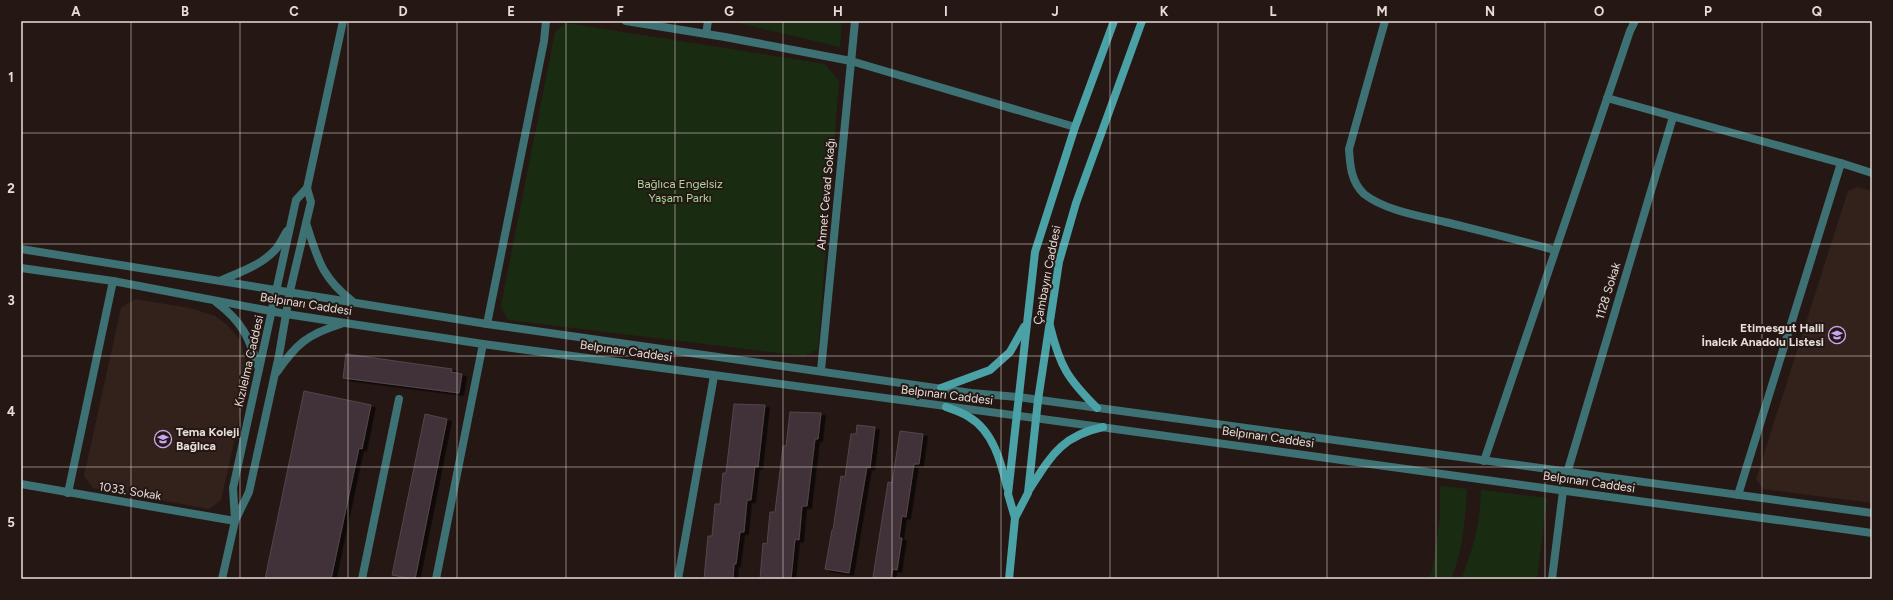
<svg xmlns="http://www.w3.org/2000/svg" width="1893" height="600" font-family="Figtree,sans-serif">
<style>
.education{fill:#33221b}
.green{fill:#192c12}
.building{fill:#403239;stroke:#54454c;filter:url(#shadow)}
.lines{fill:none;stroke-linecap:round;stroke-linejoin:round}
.pedestrian{stroke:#3d7174;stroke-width:8}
.minor{stroke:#3d7174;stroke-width:8}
.tertiary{stroke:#3d7174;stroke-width:8}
.secondary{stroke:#4aa2a7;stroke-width:8}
.grid{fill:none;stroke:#e6dcd8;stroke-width:1;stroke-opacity:0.55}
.labels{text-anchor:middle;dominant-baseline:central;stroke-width:4;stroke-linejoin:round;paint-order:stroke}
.park-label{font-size:12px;fill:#acd79c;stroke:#251814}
.street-label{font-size:12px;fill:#e6dcd8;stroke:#251814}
.poi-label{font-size:12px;font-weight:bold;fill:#e6dcd8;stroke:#251814;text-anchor:end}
.neatline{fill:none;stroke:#e6dcd8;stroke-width:1.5}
.grid-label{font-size:13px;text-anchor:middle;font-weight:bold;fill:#e6dcd8}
</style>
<defs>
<filter id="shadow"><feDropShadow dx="4.5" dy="2.5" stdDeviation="0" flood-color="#0009"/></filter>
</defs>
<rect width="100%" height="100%" fill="#251814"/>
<g class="education">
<path d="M1858,187L1872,191V503L1763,489L1756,479L1848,191Z"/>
<path d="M135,299L190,308L215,316L227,325L241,341L247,366V384L221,500L209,509L93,488L84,476L121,308Z"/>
</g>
<g class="green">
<path d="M730,21H842L840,47Z"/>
<path d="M566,23L825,64L839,81L818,349L804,356L508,320L501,306L555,32Z"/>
<path d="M1440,486L1467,489C1465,519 1463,551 1451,579H1429L1432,571L1440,517Z"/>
<path d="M1481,490L1547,498L1537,579H1461C1473,550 1481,521 1481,490Z"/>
</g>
<g class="building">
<path d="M346,354L452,369L451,372L462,374L459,393L343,378Z"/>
<path d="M304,391L371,405L362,449L359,448L331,579H265Z"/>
<path d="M734,404L765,405L758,467L755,466L751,500H747L744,532H740L736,564H734L733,579H704L708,536H712L715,504H720L723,473H726Z"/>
<path d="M790,412L821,413L818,439H815L807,506H802L799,540L795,539L791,579H760L763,543L767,544L770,512H775L783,446H786Z"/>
<path d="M425,414L447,419L415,579H413L392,575Z"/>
<path d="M857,425L875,427L870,468L867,467L849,573L825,569L832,530H833L841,476L845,477L851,434H856Z"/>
<path d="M900,431L923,434L919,464H914L906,517L902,516L899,538H902L897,570L893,569L890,579L873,577L888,482L892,483Z"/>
</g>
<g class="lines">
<path class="pedestrian" d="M362,579L399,399"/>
<g class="minor">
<path d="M626,21L725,37L851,61L1075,127"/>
<path d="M1385,21L1349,149C1350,165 1351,182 1364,194C1384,210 1420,216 1445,222C1481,231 1518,240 1554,250"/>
<path d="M706,34L708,21"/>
<path d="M1607,98L1841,163"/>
<path d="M487,324L544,41L546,21"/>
<path d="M821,370L855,21"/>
<path d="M1484,461L1630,31L1635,21"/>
<path d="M1567,473L1673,117"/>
<path d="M21,484L235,521"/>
<path d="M68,493L113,281"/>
<path d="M1738,495L1841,163L1872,173"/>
<path d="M436,579L483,344"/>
<path d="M678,579L714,376"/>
<path d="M1552,579L1563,491"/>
</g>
<g class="tertiary">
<path d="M306,223C318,259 321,277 352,301"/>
<path d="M21,249L487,324L971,393L1018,397L1872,513"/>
<path d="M21,268L113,281L286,314L483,344L1064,422L1872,533"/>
<path d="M222,280C240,272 262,265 276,249C280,244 283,237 287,231"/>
<path d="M216,302C243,322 249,338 259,369"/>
<path d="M277,372C296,344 308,334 341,324"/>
<path d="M235,520L233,488L296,200L307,188"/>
<path d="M222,579L235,521L249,492L279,355L290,291L311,202L307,188L343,21"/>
</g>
<g class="secondary">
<path d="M1050,326C1060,367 1068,379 1097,408"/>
<path d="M941,388L990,370L1010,352L1024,327"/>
<path d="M946,407C954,410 962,412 969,417C993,431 1001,462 1007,487"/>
<path d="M1029,490C1051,456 1061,436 1103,427"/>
<path d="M1015,518L1028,493L1038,400L1059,262L1076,203L1142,21"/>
<path d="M1009,579L1015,518L1008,494L1035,252L1075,127L1114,21"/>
</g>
</g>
<path class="grid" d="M131,21V579M240,21V579M348,21V579M457,21V579M566,21V579M675,21V579M783,21V579M892,21V579M1001,21V579M1110,21V579M1218,21V579M1327,21V579M1436,21V579M1545,21V579M1653,21V579M1762,21V579M21,133H1872M21,244H1872M21,356H1872M21,467H1872"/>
<defs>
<g id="school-ring" transform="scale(0.9)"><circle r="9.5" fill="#251814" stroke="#c7a6f0" stroke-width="1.5"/><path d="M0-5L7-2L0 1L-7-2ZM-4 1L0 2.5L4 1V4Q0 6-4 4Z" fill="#c7a6f0"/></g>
</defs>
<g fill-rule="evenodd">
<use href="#school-ring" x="1837" y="335"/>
<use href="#school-ring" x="163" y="439"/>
</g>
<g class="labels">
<g class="park-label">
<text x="680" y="184">Bağlıca Engelsiz<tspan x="680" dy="14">Yaşam Parkı</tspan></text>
</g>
<g class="street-label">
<text transform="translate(826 194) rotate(-85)">Ahmet Cevad Sokağı</text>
<text transform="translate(1047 275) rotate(-79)">Çambayırı Caddesi</text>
<text transform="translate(1608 291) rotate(-73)">1128 Sokak</text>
<text transform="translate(306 304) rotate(9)">Belpınarı Caddesi</text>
<text transform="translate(626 351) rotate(8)">Belpınarı Caddesi</text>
<text transform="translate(249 361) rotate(-77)">Kızılelma Caddesi</text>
<text transform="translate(947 395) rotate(7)">Belpınarı Caddesi</text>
<text transform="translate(1268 437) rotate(8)">Belpınarı Caddesi</text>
<text transform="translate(1589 482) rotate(8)">Belpınarı Caddesi</text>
<text transform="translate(130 491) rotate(9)">1033. Sokak</text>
</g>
<g class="poi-label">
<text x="1824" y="328">Etimesgut Halil<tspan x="1824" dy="14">İnalcık Anadolu Listesi</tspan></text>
<text x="176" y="432" text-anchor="start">Tema Koleji<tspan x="176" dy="14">Bağlıca</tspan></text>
</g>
</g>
<rect width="1893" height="600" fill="none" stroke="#251814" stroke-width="44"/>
<rect x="22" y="22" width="1849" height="556" class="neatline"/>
<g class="grid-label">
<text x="76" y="16">A</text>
<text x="185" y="16">B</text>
<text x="294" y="16">C</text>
<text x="403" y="16">D</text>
<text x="511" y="16">E</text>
<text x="620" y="16">F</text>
<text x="729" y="16">G</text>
<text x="838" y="16">H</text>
<text x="946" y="16">I</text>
<text x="1055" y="16">J</text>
<text x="1164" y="16">K</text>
<text x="1273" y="16">L</text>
<text x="1382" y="16">M</text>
<text x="1490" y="16">N</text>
<text x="1599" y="16">O</text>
<text x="1708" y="16">P</text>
<text x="1817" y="16">Q</text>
<text x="11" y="82">1</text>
<text x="11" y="193">2</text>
<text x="11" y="305">3</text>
<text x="11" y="416">4</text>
<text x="11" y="527">5</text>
</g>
</svg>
